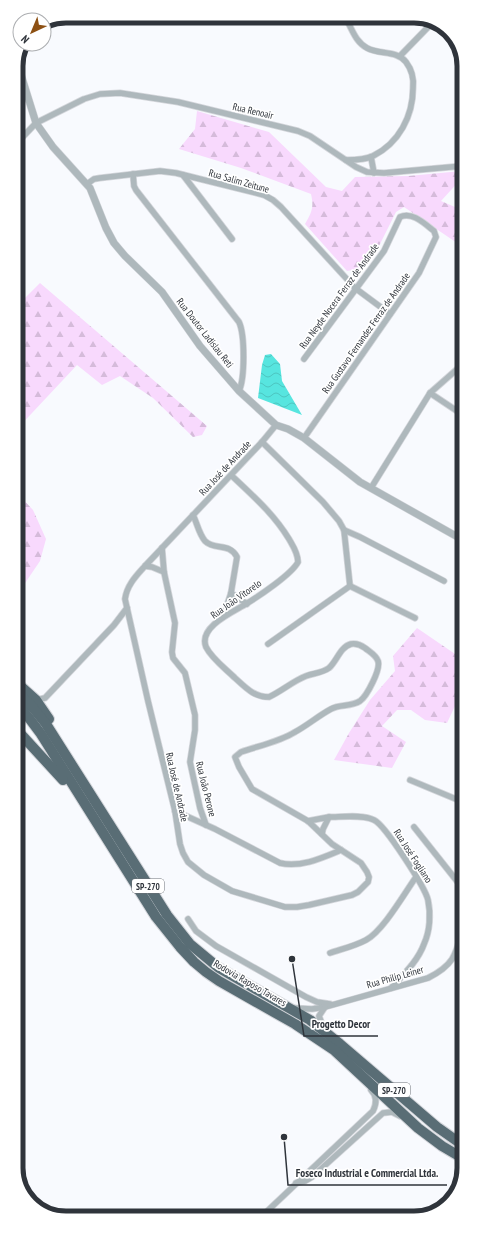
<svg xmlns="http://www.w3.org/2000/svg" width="480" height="1234" font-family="'PT Sans Narrow',sans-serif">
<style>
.forest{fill:url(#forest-firs)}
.water{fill:url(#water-waves)}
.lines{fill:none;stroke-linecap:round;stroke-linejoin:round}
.minor-casing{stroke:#d4d6db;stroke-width:7}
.tertiary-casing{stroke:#d4d6db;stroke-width:8}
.motorway-casing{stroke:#d4d6db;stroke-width:12}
.minor{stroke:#aeb8bc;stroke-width:5.5}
.tertiary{stroke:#aeb8bc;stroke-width:7}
.motorway{stroke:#596d75;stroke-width:10}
.labels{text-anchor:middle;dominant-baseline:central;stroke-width:3.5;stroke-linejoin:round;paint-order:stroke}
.shield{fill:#fff;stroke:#6d7176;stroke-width:1}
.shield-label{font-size:9px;font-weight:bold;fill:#2f343b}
.street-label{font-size:10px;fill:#2f343b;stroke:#fff}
.rim{fill:none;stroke:#2f343b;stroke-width:5}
.leader{fill:none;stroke:#2f343b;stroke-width:1.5}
.callout-dot{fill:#2f343b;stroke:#fff;stroke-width:1.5}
.callout-label{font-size:11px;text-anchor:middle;font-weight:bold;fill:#2f343b;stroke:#fff;stroke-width:3.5;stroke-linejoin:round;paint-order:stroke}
</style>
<defs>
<pattern id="forest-firs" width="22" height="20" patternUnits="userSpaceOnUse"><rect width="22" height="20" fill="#f8d9fd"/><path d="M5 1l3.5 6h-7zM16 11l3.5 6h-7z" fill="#d5bbda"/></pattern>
<pattern id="water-waves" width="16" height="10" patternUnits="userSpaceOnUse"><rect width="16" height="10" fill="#57e5df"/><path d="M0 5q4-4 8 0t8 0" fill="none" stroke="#4cc5c0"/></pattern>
</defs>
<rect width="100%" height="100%" fill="#f8fafe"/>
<g class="forest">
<path d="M197,111L269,132L326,187L342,191L355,177L408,176L462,171V178L441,201L462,210L463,238L460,245L404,207L396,212L378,248L365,268L347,271L305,224C312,212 314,207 311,194L241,168L179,149L195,129Z"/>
<path d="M40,283L207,426L202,435L193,437L153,398L120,376L102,385L77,365L17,429V400L23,394L17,387L16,307Z"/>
<path d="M17,493L33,510L46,539L40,561L17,595Z"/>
<path d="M417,628L458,656L456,674L455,706L447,723L425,720L411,710H397L382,726L406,742L392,768L334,760L349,733L370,700L395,671L393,656Z"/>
</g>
<path class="water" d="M271,354L280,364L282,381L302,415L258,398L262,365L265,355Z"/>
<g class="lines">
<g class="minor-casing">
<g id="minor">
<path d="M274,16L284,18L292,16"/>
<path d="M344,16C352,27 354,41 367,48C379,55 397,50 406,62C412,70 414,79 413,88C413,116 399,143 373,156C365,160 355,160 346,160"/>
<path d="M400,56L433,22"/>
<path d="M16,144L36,123L84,99L100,94L120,93L178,102L298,131L310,136L356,167L367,172L384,173L462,166"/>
<path d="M371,157L374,173"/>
<path d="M133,174L134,186L136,190L239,322C245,335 245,378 239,391"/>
<path d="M183,175L232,239"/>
<path d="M87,184L94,179L100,178L160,171L176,173L264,195L273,200L281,207L355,288L390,314"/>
<path d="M430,393L463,415"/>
<path d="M304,438L419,273L436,237L434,231C425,224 412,211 400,217L384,251L304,359"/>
<path d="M262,442L323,502L339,521L344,530L360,537L444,581"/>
<path d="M231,475C253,496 273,513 289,539C293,546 298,553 298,562C292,574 259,596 246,604C233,612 198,627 206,647C212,659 226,669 235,678C246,688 254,697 269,697C282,691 293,681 306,676C314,673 322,673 329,668C337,661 340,647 351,644C357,643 361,645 365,648C370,652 376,655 378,661C381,669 367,696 360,701C351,707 340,704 331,709C318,716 308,725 295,732C279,742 258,746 241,752L235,757L239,767L252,789L308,821L332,844L361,863L367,872L369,877L368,882L358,892L352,895L309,905L297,907H285L232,891L204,875L188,862L183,853L180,844L175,811L148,701L125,599C127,585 136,576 145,566L262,442L276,425"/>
<path d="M371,488L430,393L463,364"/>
<path d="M193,515C197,523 199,534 205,541C215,551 229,542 237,557L231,593"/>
<path d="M344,530L350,586"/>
<path d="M145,566L152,567L164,572L162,548"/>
<path d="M164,572L175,623L172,652L173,658L185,673L195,715V730L190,762L200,808L206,825"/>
<path d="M350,586L415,618"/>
<path d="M223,617L231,593L247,604"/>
<path d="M268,644L350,586"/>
<path d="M36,700L45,698L114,625L127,608"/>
<path d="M410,780L463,802"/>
<path d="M175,811L215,829L280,863C300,868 322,858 341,850"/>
<path d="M329,817C341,817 363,814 374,820C385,825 425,887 428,900C431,914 430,931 424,944C418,961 403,975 391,988"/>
<path d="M308,821L329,817L323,829L322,834"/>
<path d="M414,827L464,890"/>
<path d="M188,919L196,931L216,946L306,997L317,1002L330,1004"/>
<path d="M330,953C342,949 355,946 366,940C383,931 404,894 416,877"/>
<path d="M293,1008L312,1009L325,1007L428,978C456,964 456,953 464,924"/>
<path d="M324,1029L319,1016L325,1007"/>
<path d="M296,1183L305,1181L312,1177L383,1113L392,1112L400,1116"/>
<path d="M261,1217L373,1111C377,1103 377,1096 371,1090"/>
</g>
</g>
<g class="tertiary-casing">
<path id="tertiary" d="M17,62L36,123L53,147L90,188L106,228L114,243L125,256L162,292L200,346L239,391L276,425L288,429L304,438L360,482L463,540"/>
</g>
<g class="motorway-casing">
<g id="motorway">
<path d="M17,683L36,700L49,719"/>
<path d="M17,691L34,709L46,724L167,915L190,944L219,968L310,1020L340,1044L437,1127L464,1146"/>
<path d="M17,704L29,718L41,734L156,917L180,947L194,962L206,972L219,981L295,1024L334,1050L418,1128L442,1146L464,1159"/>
<path d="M17,730L63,780"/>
</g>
</g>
<use href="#minor" class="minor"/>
<use href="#tertiary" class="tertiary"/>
<use href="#motorway" class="motorway"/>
</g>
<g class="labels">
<g class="shield">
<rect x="132" y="879" width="32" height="14" rx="3"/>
<rect x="378" y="1083" width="32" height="14" rx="3"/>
</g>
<g class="shield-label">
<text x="148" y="886">SP-270</text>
<text x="394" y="1090">SP-270</text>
</g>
<g class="street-label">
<text transform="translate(253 111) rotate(13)">Rua Renoair</text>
<text transform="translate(239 181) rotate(16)">Rua Salim Zeitune</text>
<text transform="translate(339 296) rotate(-54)">Rua Neyde Nocera Ferraz de Andrade</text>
<text transform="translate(205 333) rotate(52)">Rua Doutor Ladislau Reti</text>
<text transform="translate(366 333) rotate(-55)">Rua Gustavo Fernandez Ferraz de Andrade</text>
<text transform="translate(225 468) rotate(-47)">Rua José de Andrade</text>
<text transform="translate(236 599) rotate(-35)">Rua João Vitorelo</text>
<text transform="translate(177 787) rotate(77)">Rua José de Andrade</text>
<text transform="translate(206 789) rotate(76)">Rua João Perone</text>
<text transform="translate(413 856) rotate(57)">Rua José Fogliano</text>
<text transform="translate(395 977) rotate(-16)">Rua Philip Leiner</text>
<text transform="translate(250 983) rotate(30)">Rodovia Raposo Tavares</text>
</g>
</g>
<path d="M0 0H480V1234H0ZM66 23H414A43 43 0 0 1 457 66V1168A43 43 0 0 1 414 1211H66A43 43 0 0 1 23 1168V66A43 43 0 0 1 66 23Z" fill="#fff" fill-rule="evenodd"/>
<path class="rim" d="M66 23H414A43 43 0 0 1 457 66V1168A43 43 0 0 1 414 1211H66A43 43 0 0 1 23 1168V66A43 43 0 0 1 66 23Z"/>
<path class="leader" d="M292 959L304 1036H378M284 1137L288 1185H447"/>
<g class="callout-dot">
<circle cx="292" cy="959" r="4"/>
<circle cx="284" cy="1137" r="4"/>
</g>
<g class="callout-label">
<text x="341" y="1028">Progetto Decor</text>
<text x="367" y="1177">Foseco Industrial e Commercial Ltda.</text>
</g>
<g transform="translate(32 32) rotate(224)"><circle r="19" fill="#ffffff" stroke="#acaeb1"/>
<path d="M0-3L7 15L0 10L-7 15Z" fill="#8d5013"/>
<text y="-6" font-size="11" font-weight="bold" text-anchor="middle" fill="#2f343b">N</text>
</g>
</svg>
